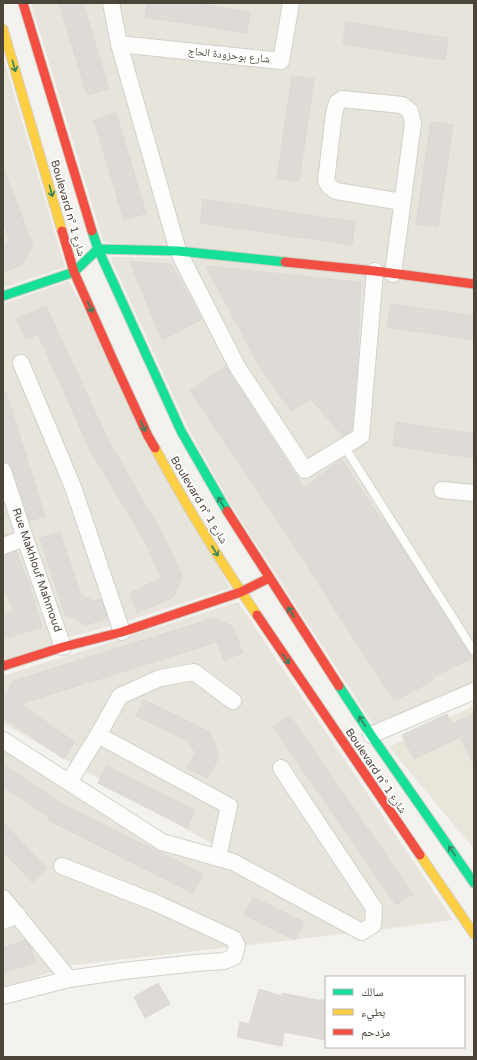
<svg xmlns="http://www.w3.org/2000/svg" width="477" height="1060" font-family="'Varela Round','Noto Naskh Arabic',sans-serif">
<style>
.residential{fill:#e7e4dc}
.education{fill:#eae5da}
.building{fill:#dedbd6;stroke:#dcd9d4}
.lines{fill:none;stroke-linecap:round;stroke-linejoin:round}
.lane-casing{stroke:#d2d0cb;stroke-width:10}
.street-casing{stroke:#d2d0cb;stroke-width:18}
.fast-casing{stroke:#d3cfc5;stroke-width:11}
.slow-casing{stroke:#d3cfc5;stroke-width:11}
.jam-casing{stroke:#d3cfc5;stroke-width:11}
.lane{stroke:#fdfdfc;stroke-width:8}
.street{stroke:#fdfdfc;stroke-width:16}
.fast{stroke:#16e098;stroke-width:9}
.slow{stroke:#ffcf43;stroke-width:9}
.jam{stroke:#f24e42;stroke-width:9}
.oneway{stroke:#36825f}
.labels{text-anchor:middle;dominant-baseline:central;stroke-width:3.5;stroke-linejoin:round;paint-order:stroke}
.street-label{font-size:11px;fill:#4b4439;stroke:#fff}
</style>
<rect width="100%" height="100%" fill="#f4f2ee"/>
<g class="residential">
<path d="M31,3H474V645L349,448L356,433L306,463L242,366L188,260L103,241Z"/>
<path d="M3,56L65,267L3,288Z"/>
<path d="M110,257L177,258L295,464L344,452L474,657V686L375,728L231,505L189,430Z"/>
<path d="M69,281L230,588L124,622L16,364L115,625L66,638L3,455V304Z"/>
<path d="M3,471L63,647L3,666Z"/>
<path d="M238,602L453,920L362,932L65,966L3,892V746L159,846L232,866L353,926L3,723V676Z"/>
<path d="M17,921L57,970L3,989V927Z"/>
</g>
<path class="education" d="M474,706V849L389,747Z"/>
<g class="building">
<path d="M59,3H83L109,89L87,95Z"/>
<path d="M147,3H194L250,12L247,33L145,17Z"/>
<path d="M346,22L448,38L445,60L343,44Z"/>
<path d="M292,76L314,79L299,181L277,178Z"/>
<path d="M116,113L146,213L124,220L94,120Z"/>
<path d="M431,122L453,125L438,227L416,224Z"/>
<path d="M4,170L33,246L22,265L3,272V250L9,238L3,222V171Z"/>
<path d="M203,199L355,222L352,245L200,223Z"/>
<path d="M130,262L171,264L202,319L162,340Z"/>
<path d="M206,266L361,282L357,368L352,430L351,431L343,436L311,399L291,411L259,366Z"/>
<path d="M391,304L474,316V340L387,327Z"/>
<path d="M46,306L108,440L162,533L182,576L174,597L137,613L130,593L161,578L146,543L90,450L38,334L26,340L17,319Z"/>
<path d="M226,366L230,373L304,488L342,459L382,521L384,519L473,658L432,677L434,680L394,701L307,566H308L190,391Z"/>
<path d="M3,392H6L45,516L29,521L12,468L9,464L4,462L3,458Z"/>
<path d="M396,422L474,434V458L393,446Z"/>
<path d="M60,532L81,595L93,601L101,599L107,618L86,625L65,614L40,538Z"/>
<path d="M16,551L30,586L42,627L3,639V615L13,611L3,582V555Z"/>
<path d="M214,618L232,626L243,653L224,660L217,642L20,704L75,742L64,759L3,717V693L6,695L13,681Z"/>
<path d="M144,700L210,732L219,757L208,778L187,768L195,752L188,741L136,716Z"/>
<path d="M474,713V765L460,737L414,759L402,735L447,714L452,724Z"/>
<path d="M290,716L413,894L396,905L273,727Z"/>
<path d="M3,764L62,804L203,874L193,893L48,820L49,817L3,786Z"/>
<path d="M106,766L195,810L187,828L98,783Z"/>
<path d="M3,822L47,869L32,882L3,851Z"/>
<path d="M253,897L304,922L295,940L244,915Z"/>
<path d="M25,940L30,946L36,962L3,973V948Z"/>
<path d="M158,983L170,1004L145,1018L134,997Z"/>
<path d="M259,989L282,996V993L317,1000H326V1040L284,1032L282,1046L237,1037L240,1022L249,1024Z"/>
</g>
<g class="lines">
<g class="lane-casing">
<path id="lane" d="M344,446L474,651"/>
</g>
<g class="street-casing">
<g id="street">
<path d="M111,3L119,44L178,251L238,368L305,470L361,436L375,271"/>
<path d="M119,44L281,61L291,3"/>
<path d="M393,274L413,123L410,111L402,105L342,99L337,103L334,114L326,181L330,187L336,191L402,202"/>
<path d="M21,363L73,487L122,632"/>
<path d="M3,471L25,538L63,647"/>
<path d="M442,490L474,493"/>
<path d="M3,546L25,538"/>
<path d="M98,735L120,696L160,678L194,672L233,701"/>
<path d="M371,735L474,691"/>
<path d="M3,740L162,842L233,862L362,932L373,925L374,908L281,768"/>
<path d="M69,782L98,735L229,806L218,857"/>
<path d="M62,866L156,903L234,939L237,946L234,957L224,961L196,963L123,971L69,979"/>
<path d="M3,898L69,979L3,996"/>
<path d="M3,921L18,915"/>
</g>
</g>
<g class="fast-casing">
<g id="fast">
<path d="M92,231L98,249L181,431L227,511"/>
<path d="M3,296L74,272L98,249L178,251L285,262"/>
<path d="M339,686L371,735L474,883"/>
</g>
</g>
<g class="slow-casing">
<g id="slow">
<path d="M3,29L62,231"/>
<path d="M155,448C186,506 220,561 257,615"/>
<path d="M420,855L474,934"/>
</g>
</g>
<g class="jam-casing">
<g id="jam">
<path d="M23,3L92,231"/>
<path d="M62,231L74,272L113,360L148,436L155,448"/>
<path d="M285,262L375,271L474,284"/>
<path d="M227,511L339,686"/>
<path d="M257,615L420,855"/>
<path d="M3,666L63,647L122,632L241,592L269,578"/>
</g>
</g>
<use href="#lane" class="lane"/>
<use href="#street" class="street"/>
<use href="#fast" class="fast"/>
<use href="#slow" class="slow"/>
<use href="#jam" class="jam"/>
</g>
<defs><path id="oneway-shaft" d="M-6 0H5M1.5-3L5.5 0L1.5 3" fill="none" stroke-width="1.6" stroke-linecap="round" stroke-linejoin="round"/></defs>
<g class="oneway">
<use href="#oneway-shaft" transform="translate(14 66) rotate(74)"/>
<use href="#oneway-shaft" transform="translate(51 191) rotate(74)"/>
<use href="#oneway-shaft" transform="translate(90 307) rotate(67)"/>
<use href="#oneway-shaft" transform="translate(143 426) rotate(65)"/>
<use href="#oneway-shaft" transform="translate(221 502) rotate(-119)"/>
<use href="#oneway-shaft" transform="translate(215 551) rotate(58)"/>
<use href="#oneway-shaft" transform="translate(291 612) rotate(-123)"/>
<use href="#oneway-shaft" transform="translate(286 659) rotate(56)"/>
<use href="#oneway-shaft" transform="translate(362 721) rotate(-123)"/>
<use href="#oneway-shaft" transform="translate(452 851) rotate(-125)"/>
</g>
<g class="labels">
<g class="street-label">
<text transform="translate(229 55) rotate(6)">شارع بوحزودة الحاج</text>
<text transform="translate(68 208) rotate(74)">Boulevard n° شارع 1</text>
<text transform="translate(199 500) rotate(59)">Boulevard n° شارع 1</text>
<text transform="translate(37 570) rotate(71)">Rue Makhlouf Mahmoud</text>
<text transform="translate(376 771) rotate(56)">Boulevard n° شارع 1</text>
</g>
</g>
<rect width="477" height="1060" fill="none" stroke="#4b4439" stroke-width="8"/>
<rect x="325" y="976" width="140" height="72" fill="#ffffff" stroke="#b7b4b0"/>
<rect x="333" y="989" width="20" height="6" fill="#16e098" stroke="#b7b4b0"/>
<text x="361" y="996" font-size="12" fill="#4b4439">سالك</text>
<rect x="333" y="1009" width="20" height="6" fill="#ffcf43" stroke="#b7b4b0"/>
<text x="361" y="1016" font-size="12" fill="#4b4439">بطيء</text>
<rect x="333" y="1029" width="20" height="6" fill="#f24e42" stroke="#b7b4b0"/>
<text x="361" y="1036" font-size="12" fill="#4b4439">مزدحم</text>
</svg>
